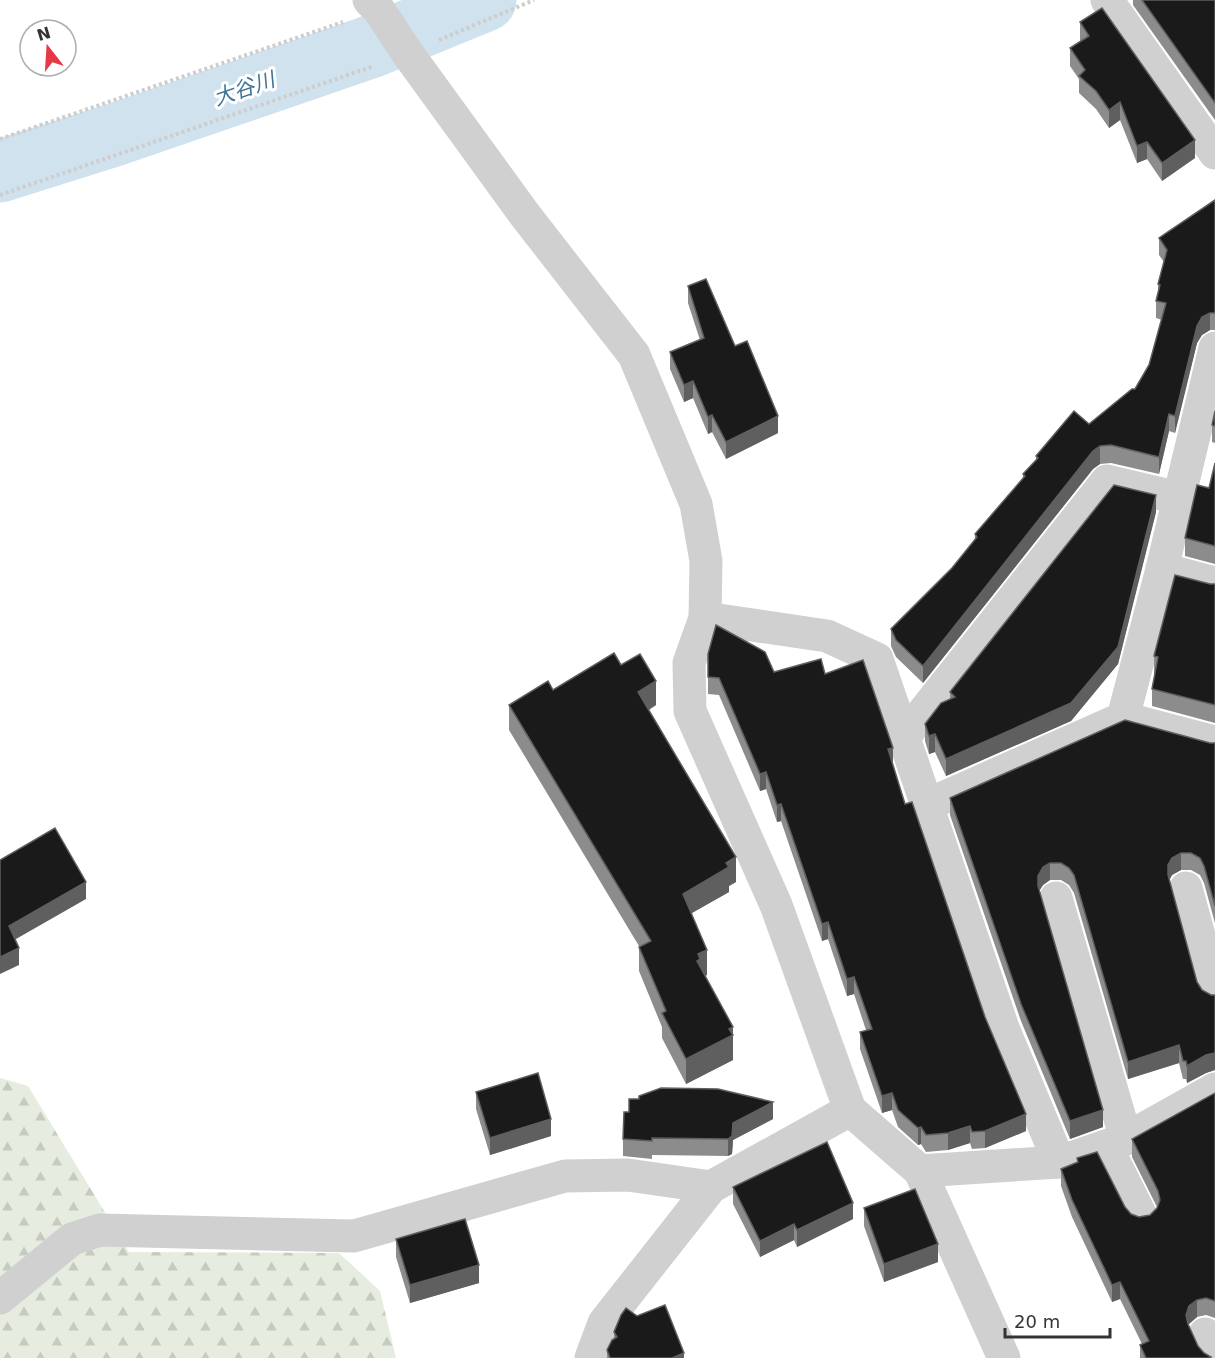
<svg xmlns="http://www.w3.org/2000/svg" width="1215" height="1358" font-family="'DejaVu Sans','Noto Sans JP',sans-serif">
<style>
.forest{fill:url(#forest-firs)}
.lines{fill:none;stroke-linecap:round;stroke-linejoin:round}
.river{stroke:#cfe2ee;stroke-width:63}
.path{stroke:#cdcdcd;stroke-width:4;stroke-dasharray:3 3;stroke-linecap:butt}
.minor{stroke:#d0d0d0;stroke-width:33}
.wall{fill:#8c8c8c}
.shaded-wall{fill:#5f5f5f}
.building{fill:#1a1a1a;stroke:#5f5f5f;stroke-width:1.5}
.labels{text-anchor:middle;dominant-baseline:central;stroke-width:6;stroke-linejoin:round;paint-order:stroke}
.water-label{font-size:21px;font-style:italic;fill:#3f7597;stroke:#fff}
</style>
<defs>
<pattern id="forest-firs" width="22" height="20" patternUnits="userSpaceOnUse" patternTransform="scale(1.5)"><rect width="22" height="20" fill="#e6ecdf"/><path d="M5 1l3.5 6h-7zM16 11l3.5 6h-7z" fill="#c6cbc0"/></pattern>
</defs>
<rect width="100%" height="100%" fill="#fff"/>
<path class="forest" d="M0,1078L28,1086L129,1252L339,1253L380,1291L396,1358H0Z"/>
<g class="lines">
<path class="river" d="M0,171L114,135L370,47L485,0"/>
<g class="path">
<path d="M439,40L534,0"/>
<path d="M0,139L343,22"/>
<path d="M0,195L374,66"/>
</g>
<g class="minor">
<path d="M369,0L379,10L408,54L525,215L634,355L696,504L706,561L705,618L689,663L690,711L776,905L850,1110L920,1171L1059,1162L1126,1139L1215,1089"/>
<path d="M1107,0L1215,153"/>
<path d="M1215,348L1162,569L1123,718L1215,742"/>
<path d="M1162,569L1215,583"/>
<path d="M705,618L827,636L877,659L1003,1028L1059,1162"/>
<path d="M903,738L1107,481L1179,498"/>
<path d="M927,805L1123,718"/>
<path d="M1186,888L1215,994"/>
<path d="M1056,898L1126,1139"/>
<path d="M1106,1146L1141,1216"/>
<path d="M920,1171L1004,1358"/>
<path d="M0,1298L72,1239L100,1230L354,1236L565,1176L628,1175L711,1187"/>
<path d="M1205,1334L1215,1356"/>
<path d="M591,1358L604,1323L711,1187L850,1110"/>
</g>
</g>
<g class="wall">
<path d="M1133,0H1215V120L1133,5Z"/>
<path d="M1080,22L1195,158L1162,181L1147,159L1137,163L1120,120L1109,128L1096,109L1079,93V79L1070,66V48L1080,41Z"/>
<path d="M1215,200V330H1210L1202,335L1197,343L1175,433L1169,431L1159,474L1111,463L1100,464L1093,469L923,683L896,657L891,646V629L952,568L975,540V534L1023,479V474L1036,460V456L1089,424L1135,389L1149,365L1162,320L1156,318V301L1158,293V284L1164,262L1159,255V238Z"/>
<path d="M688,286L735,346L778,433L726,459L712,432L708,434L693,398L684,402L670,369V352L700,340L688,303Z"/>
<path d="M1215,411V443L1212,442V425Z"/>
<path d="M1215,463V564L1185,556V538L1209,488Z"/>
<path d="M1156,512L1118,664L1071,721L946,776L935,752L929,754L925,741V724L950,699V692Z"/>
<path d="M1210,584H1215V723L1152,706V689L1155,674H1154V656Z"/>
<path d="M708,654L774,672L825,674L893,765L905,804L985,1017L1026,1131L985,1148L972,1149L970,1143L948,1150L926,1152L921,1144L918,1145L898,1127L892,1110L882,1113L860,1049V1032L866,1030L854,994L847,996L828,939L822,941L781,821L777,822L766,789L760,791L719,695L708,694Z"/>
<path d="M621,665L656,705L649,710L736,882L729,886V892L692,913L707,975L705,976L733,1027V1060L686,1084L662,1038V1027L639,971V946L509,730V705Z"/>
<path d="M1210,743H1215V923L1204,883L1200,875L1191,870H1181L1172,875L1169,880L1197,982L1202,990L1211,995H1215V1070L1206,1073L1187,1083L1186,1079H1183L1179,1063L1128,1079L1074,893L1069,885L1061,880H1050L1043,885L1039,891L1103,1127L1070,1139L1021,1021L950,815V798Z"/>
<path d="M476,1092L551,1136L490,1155L476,1109Z"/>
<path d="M1215,1093V1318L1206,1315L1197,1317L1189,1324V1326L1198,1346L1204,1353L1211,1358H1140V1345L1142,1344L1120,1299L1112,1302L1072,1217L1061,1186V1169L1077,1163V1158L1131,1214L1139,1217L1150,1215L1157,1207L1132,1157V1139Z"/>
<path d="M773,1119L733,1140L732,1154L728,1156L652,1155V1159L623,1156V1139Z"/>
<path d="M733,1187L853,1219L797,1247L794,1240L760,1257L733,1204Z"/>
<path d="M864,1208L938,1262L884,1282L864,1226Z"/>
<path d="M396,1239L479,1283L410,1303L396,1257Z"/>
<path d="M614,1332L684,1358H607V1350L614,1338Z"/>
</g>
<g class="shaded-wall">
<path d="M1120,102V120L1109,128V110Z"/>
<path d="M1195,140V158L1162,181V163Z"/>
<path d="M1147,142V159L1137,163V146Z"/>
<path d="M1210,313V330L1202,335L1197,343L1175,433V416L1197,326L1202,317Z"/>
<path d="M693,381V398L684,402V385Z"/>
<path d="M1169,414V431L1159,474V457Z"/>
<path d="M712,415V432L708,434V417Z"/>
<path d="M778,416V433L726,459V442Z"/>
<path d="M1100,446V464L1093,469L923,683V666L1093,451Z"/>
<path d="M1156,495V512L1118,664L1071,721L946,776V759Z"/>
<path d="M656,681V705L638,716V692Z"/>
<path d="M935,734V752L929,754V736Z"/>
<path d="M893,748V765L888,766V749Z"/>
<path d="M766,772V789L760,791V774Z"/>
<path d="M781,804V821L777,822V805Z"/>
<path d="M1181,853V870L1172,875L1168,883V865L1172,858Z"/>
<path d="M736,857V882L729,886V892L683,918V894Z"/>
<path d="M1050,863V880L1043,885L1038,893V876L1043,867Z"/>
<path d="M86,882V899L9,943V926Z"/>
<path d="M828,922V939L822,941V924Z"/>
<path d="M19,948V965L0,974V957Z"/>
<path d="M707,950V975L700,978L697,961L698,954Z"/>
<path d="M854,977V994L847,996V979Z"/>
<path d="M733,1027V1060L686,1084V1059Z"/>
<path d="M1179,1045V1063L1128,1079V1062Z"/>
<path d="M1215,1053V1070L1206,1073L1187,1083V1066L1206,1055Z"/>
<path d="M892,1093V1110L882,1113V1096Z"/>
<path d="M773,1102V1119L733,1140L732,1154L728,1156V1139L733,1123Z"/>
<path d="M1103,1110V1127L1070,1139V1121Z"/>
<path d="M1026,1114V1131L985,1148V1131Z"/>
<path d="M551,1119V1136L490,1155V1138Z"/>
<path d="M970,1126V1143L948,1150V1133Z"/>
<path d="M921,1127V1144L918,1145V1128Z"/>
<path d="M853,1203V1219L797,1247V1230Z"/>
<path d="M794,1224V1240L760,1257V1241Z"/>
<path d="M938,1244V1262L884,1282V1264Z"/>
<path d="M479,1265V1283L410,1303V1285Z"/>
<path d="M1120,1282V1299L1112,1302V1285Z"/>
<path d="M1197,1300V1317L1189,1324L1186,1333V1315L1189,1306Z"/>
<path d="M684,1353V1358H672Z"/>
</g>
<g class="building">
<path d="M1142,0H1215V103Z"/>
<path d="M1102,8L1195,140L1162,163L1147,142L1137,146L1120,102L1109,110L1096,91L1079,76L1085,70L1070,48L1089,36L1080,22Z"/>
<path d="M1215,200V313H1210L1202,317L1197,326L1175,416L1169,414L1159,457L1111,445L1100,446L1093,451L923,666L896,640L891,629L952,568L977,537L975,534L1025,476L1023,474L1038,458L1036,456L1074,411L1089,424L1132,389H1135L1149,365L1166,303L1156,301L1160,285L1158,284L1167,250L1159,238Z"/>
<path d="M706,279L735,346L747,341L778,416L726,442L712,415L708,417L693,381L684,385L670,352L704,338L688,286Z"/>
<path d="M1215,411V426L1212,425Z"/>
<path d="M1215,463V546L1185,538L1197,485L1209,488Z"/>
<path d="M1114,485L1156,495L1118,647L1071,703L946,759L935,734L929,736L925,724L941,703L955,697L950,692Z"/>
<path d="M1175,575L1210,584H1215V705L1152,689L1158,657L1154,656Z"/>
<path d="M716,625L765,652L774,672L821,659L825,674L863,660L893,748L888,749L905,804L912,802L985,1017L1026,1114L985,1131L972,1132L970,1126L948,1133L926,1135L921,1127L918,1128L898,1110L892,1093L882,1096L860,1032L872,1029L854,977L847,979L828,922L822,924L781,804L777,805L766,772L760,774L719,678L708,677V654Z"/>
<path d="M614,653L621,665L640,654L656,681L638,692L736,857L726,863L729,867L683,894L707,950L698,954L700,959L697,961L733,1027L729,1029L733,1035L686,1059L662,1013L666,1011L639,947L651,941L509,705L548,681L553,690Z"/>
<path d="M1125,720L1210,743H1215V906L1204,866L1200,858L1191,853H1181L1172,858L1168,865V875L1197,982L1202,990L1211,995H1215V1053L1206,1055L1187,1066L1186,1061H1183L1179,1045L1128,1062L1074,875L1069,868L1061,863H1050L1043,867L1038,876V886L1103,1110L1070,1121L1021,1004L950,798Z"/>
<path d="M55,828L86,882L9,926L19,948L0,957V860Z"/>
<path d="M538,1073L551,1119L490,1138L476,1092Z"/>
<path d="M661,1088L718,1089L773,1102L733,1123L732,1136L728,1139L652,1138V1141L623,1139L624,1112H629V1099H639V1096Z"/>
<path d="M1215,1093V1301L1206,1298L1197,1300L1189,1306L1186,1315L1188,1324L1198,1346L1204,1353L1211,1357L1209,1358H1146L1140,1345L1149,1341L1120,1282L1112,1285L1072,1200L1061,1169L1078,1162L1077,1158L1097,1152L1125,1207L1131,1214L1139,1217L1150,1215L1157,1208L1160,1200L1158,1191L1132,1139Z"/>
<path d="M827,1142L853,1203L797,1230L794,1224L760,1241L733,1187Z"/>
<path d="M915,1189L938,1244L884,1264L864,1208Z"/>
<path d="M465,1219L479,1265L410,1285L396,1239Z"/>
<path d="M665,1305L684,1353L672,1358H610L607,1350L612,1340L617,1337L614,1332L621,1315L626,1308L637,1316Z"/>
</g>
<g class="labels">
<g class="water-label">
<text transform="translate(244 89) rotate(-19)">大谷川</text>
</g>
</g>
<g transform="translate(48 48) rotate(343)"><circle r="28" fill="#ffffff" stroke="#adadad" stroke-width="1.5"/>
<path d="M0-4.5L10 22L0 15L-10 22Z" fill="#e63946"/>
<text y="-9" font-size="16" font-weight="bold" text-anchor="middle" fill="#333333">N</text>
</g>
<path d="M1005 1328v9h105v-9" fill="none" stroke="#333333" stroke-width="3"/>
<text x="1014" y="1328" font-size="18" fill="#333333" stroke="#ffffff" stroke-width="4.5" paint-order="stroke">20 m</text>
</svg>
